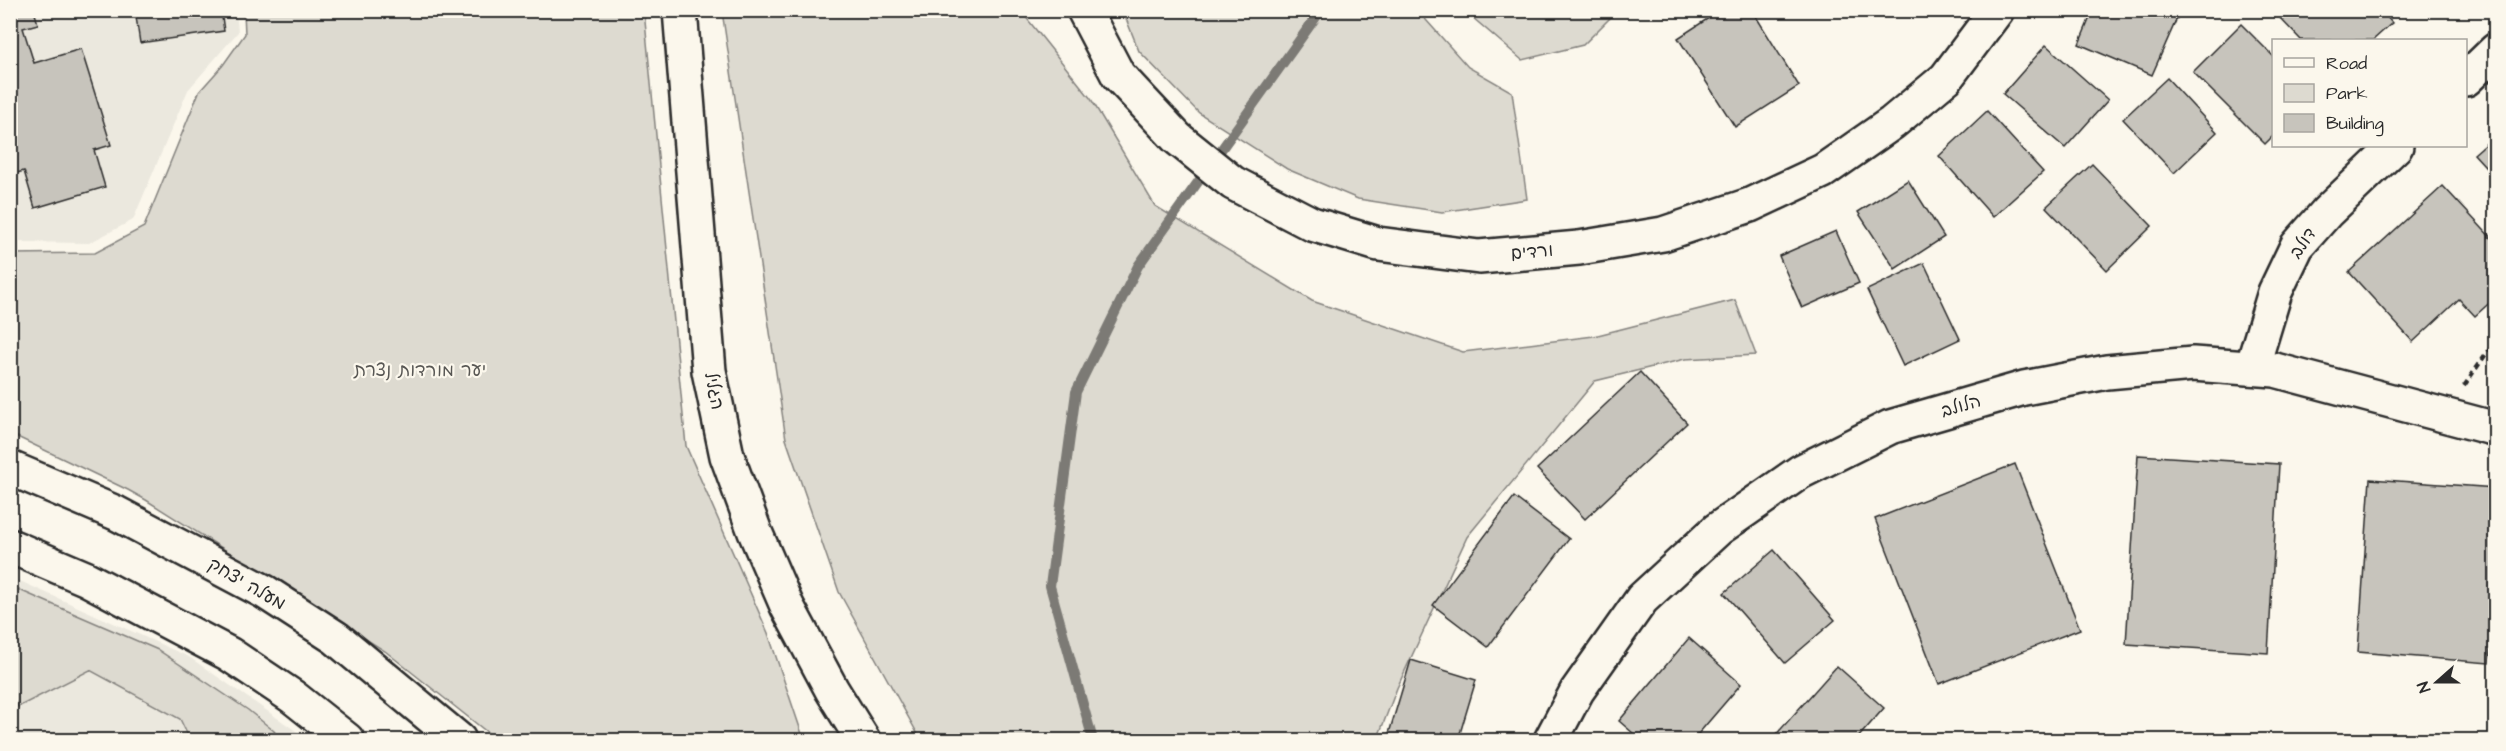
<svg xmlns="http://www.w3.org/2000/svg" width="2506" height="751" font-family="'Architects Daughter','Playpen Sans Hebrew',sans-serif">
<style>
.built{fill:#ebe8de}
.green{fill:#dddad0;stroke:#84827e;stroke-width:1.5}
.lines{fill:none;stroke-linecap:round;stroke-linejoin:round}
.stream{stroke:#7b7a75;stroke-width:10}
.building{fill:#c7c4bc;stroke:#2b2b2b;stroke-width:1.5}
.street-casing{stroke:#2b2b2b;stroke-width:38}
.secondary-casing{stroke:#2b2b2b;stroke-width:38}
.path{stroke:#2b2b2b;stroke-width:4;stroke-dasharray:6 4.5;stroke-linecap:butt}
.street{stroke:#fbf7ec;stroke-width:33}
.secondary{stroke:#fbf7ec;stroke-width:33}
.labels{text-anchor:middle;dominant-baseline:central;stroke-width:4.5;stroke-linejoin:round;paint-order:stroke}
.street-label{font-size:18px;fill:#2b2b2b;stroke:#fbf7ec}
.park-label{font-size:18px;fill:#585754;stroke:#fbf7ec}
</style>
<rect width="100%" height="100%" fill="#fbf7ec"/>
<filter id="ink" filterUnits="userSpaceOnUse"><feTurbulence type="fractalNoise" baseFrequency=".0167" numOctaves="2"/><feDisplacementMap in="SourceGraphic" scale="12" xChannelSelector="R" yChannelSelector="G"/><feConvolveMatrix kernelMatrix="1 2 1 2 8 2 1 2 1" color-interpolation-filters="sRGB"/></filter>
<g filter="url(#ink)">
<g class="built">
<path d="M11,11H236L238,32L188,90L133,220L89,243L11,242Z"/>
<path d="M11,577L189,657L309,740H11Z"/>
</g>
<g class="green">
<path d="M244,11H644L686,446L768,633L804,740H497L385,651L146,500L128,490L11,434V254L95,253L144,227L199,92L223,65L245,34Z"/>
<path d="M722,11H1021L1091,99L1155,206L1312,301L1463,352L1594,336L1735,300L1756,355L1685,359L1595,381L1467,537L1397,688L1377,740H921L839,592L786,439Z"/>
<path d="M1123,11H1418L1468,67L1512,92L1527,199L1442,212L1358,199L1287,169L1199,113L1139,51Z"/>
<path d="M1465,11H1617L1583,45L1522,60Z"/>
<path d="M10,586L158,650L248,710L274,731L280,740H190L180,719L90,670L18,707L11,695Z"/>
</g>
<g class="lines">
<path class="stream" d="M1093,740L1050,586L1076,392L1138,266L1321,10"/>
</g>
<g class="building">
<path d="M10,10H34L38,24L23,28L34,63L81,49L111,145L94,150L105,187L35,208L24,171L10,175Z"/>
<path d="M135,10H221L224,31L140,43Z"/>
<path d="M1721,10H1752L1799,86L1735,127L1678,38Z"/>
<path d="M2093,10H2161L2177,18L2152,75L2079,44Z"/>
<path d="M2286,10H2381L2392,23L2373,40H2301L2279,17Z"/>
<path d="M2241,24L2274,57V135L2265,144L2193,72Z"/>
<path d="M2046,45L2108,100L2065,148L2003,94Z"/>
<path d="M2167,78L2217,132L2174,173L2123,119Z"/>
<path d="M1987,111L2043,172L1993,217L1939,156Z"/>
<path d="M2496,135V178L2474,154Z"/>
<path d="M2092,164L2152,226L2107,270L2046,207Z"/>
<path d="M1908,180L1944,237L1895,269L1858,212Z"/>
<path d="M2443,186L2496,243V297L2475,316L2459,299L2413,342L2349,272Z"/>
<path d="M1836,231L1859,283L1802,308L1779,256Z"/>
<path d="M1924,263L1960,339L1903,366L1867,290Z"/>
<path d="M1640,372L1687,423L1585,519L1537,469Z"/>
<path d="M2138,455L2279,464L2268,653L2126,644Z"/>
<path d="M2015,464L2080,629L1939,684L1875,519Z"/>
<path d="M2370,479L2496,488V576L2489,663L2358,652Z"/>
<path d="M1514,497L1569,539L1488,647L1433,605Z"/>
<path d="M1774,550L1835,620L1785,663L1724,593Z"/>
<path d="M1689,638L1741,684L1693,740H1641L1619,721Z"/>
<path d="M1411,660L1476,680L1458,740H1387Z"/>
<path d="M1837,666L1884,708L1856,740H1776L1773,738Z"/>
</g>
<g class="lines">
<g class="street-casing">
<g id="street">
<path d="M2466,79L2496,50"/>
<path d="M2252,368L2275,292L2297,246L2327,212L2396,146"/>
<path d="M1551,740L1577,691L1642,599L1718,529L1800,472L1890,427L2024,388L2107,372L2193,364L2275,370L2496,429"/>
</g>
</g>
<g class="secondary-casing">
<g id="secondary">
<path d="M680,10L709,371L727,456L755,532L787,606L832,690L863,740"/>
<path d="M1084,10L1118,75L1177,138L1233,183L1312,224L1378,244L1479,257L1579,248L1663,234L1750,205L1823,171L1892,123L1946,78L1997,10"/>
<path d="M10,468L116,513L265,592L336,638L459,740"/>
<path d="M10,546L85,578L229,654L293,697L347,740"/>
</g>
</g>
<path class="path" d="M2464,386L2496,340"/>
<use href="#street" class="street"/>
<use href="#secondary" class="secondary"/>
</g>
</g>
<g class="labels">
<g class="street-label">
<text transform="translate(2303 243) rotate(-55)">דולב</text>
<text transform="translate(1532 252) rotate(-5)">ורדים</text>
<text transform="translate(714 391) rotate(79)">הגליל</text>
<text transform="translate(1961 406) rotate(-16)">הלולב</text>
<text transform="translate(247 584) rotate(30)">מעלה יצחק</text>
</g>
<g class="park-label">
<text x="420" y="370">יער מורדות נצרת</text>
</g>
</g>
<rect width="2506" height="751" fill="none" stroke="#fbf7ec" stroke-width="36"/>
<rect x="18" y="18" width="2470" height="715" fill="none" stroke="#2b2b2b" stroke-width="2" filter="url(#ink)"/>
<rect x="2272" y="39" width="195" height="108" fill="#fbf7ec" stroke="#a8a59f" stroke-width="1.5"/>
<rect x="2284" y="58" width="30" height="9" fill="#fbf7ec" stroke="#a8a59f" stroke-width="1.5"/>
<text x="2326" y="69" font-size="18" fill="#2b2b2b">Road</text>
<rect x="2284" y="84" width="30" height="18" fill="#dddad0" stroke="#a8a59f" stroke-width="1.5"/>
<text x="2326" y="99" font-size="18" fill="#2b2b2b">Park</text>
<rect x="2284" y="114" width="30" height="18" fill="#c7c4bc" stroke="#a8a59f" stroke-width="1.5"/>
<text x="2326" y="129" font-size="18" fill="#2b2b2b">Building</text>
<g transform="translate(2437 682) rotate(249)" stroke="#fbf7ec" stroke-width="4.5" paint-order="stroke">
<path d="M0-4.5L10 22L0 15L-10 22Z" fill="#2b2b2b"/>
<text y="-9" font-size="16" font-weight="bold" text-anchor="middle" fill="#2b2b2b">N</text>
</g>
</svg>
